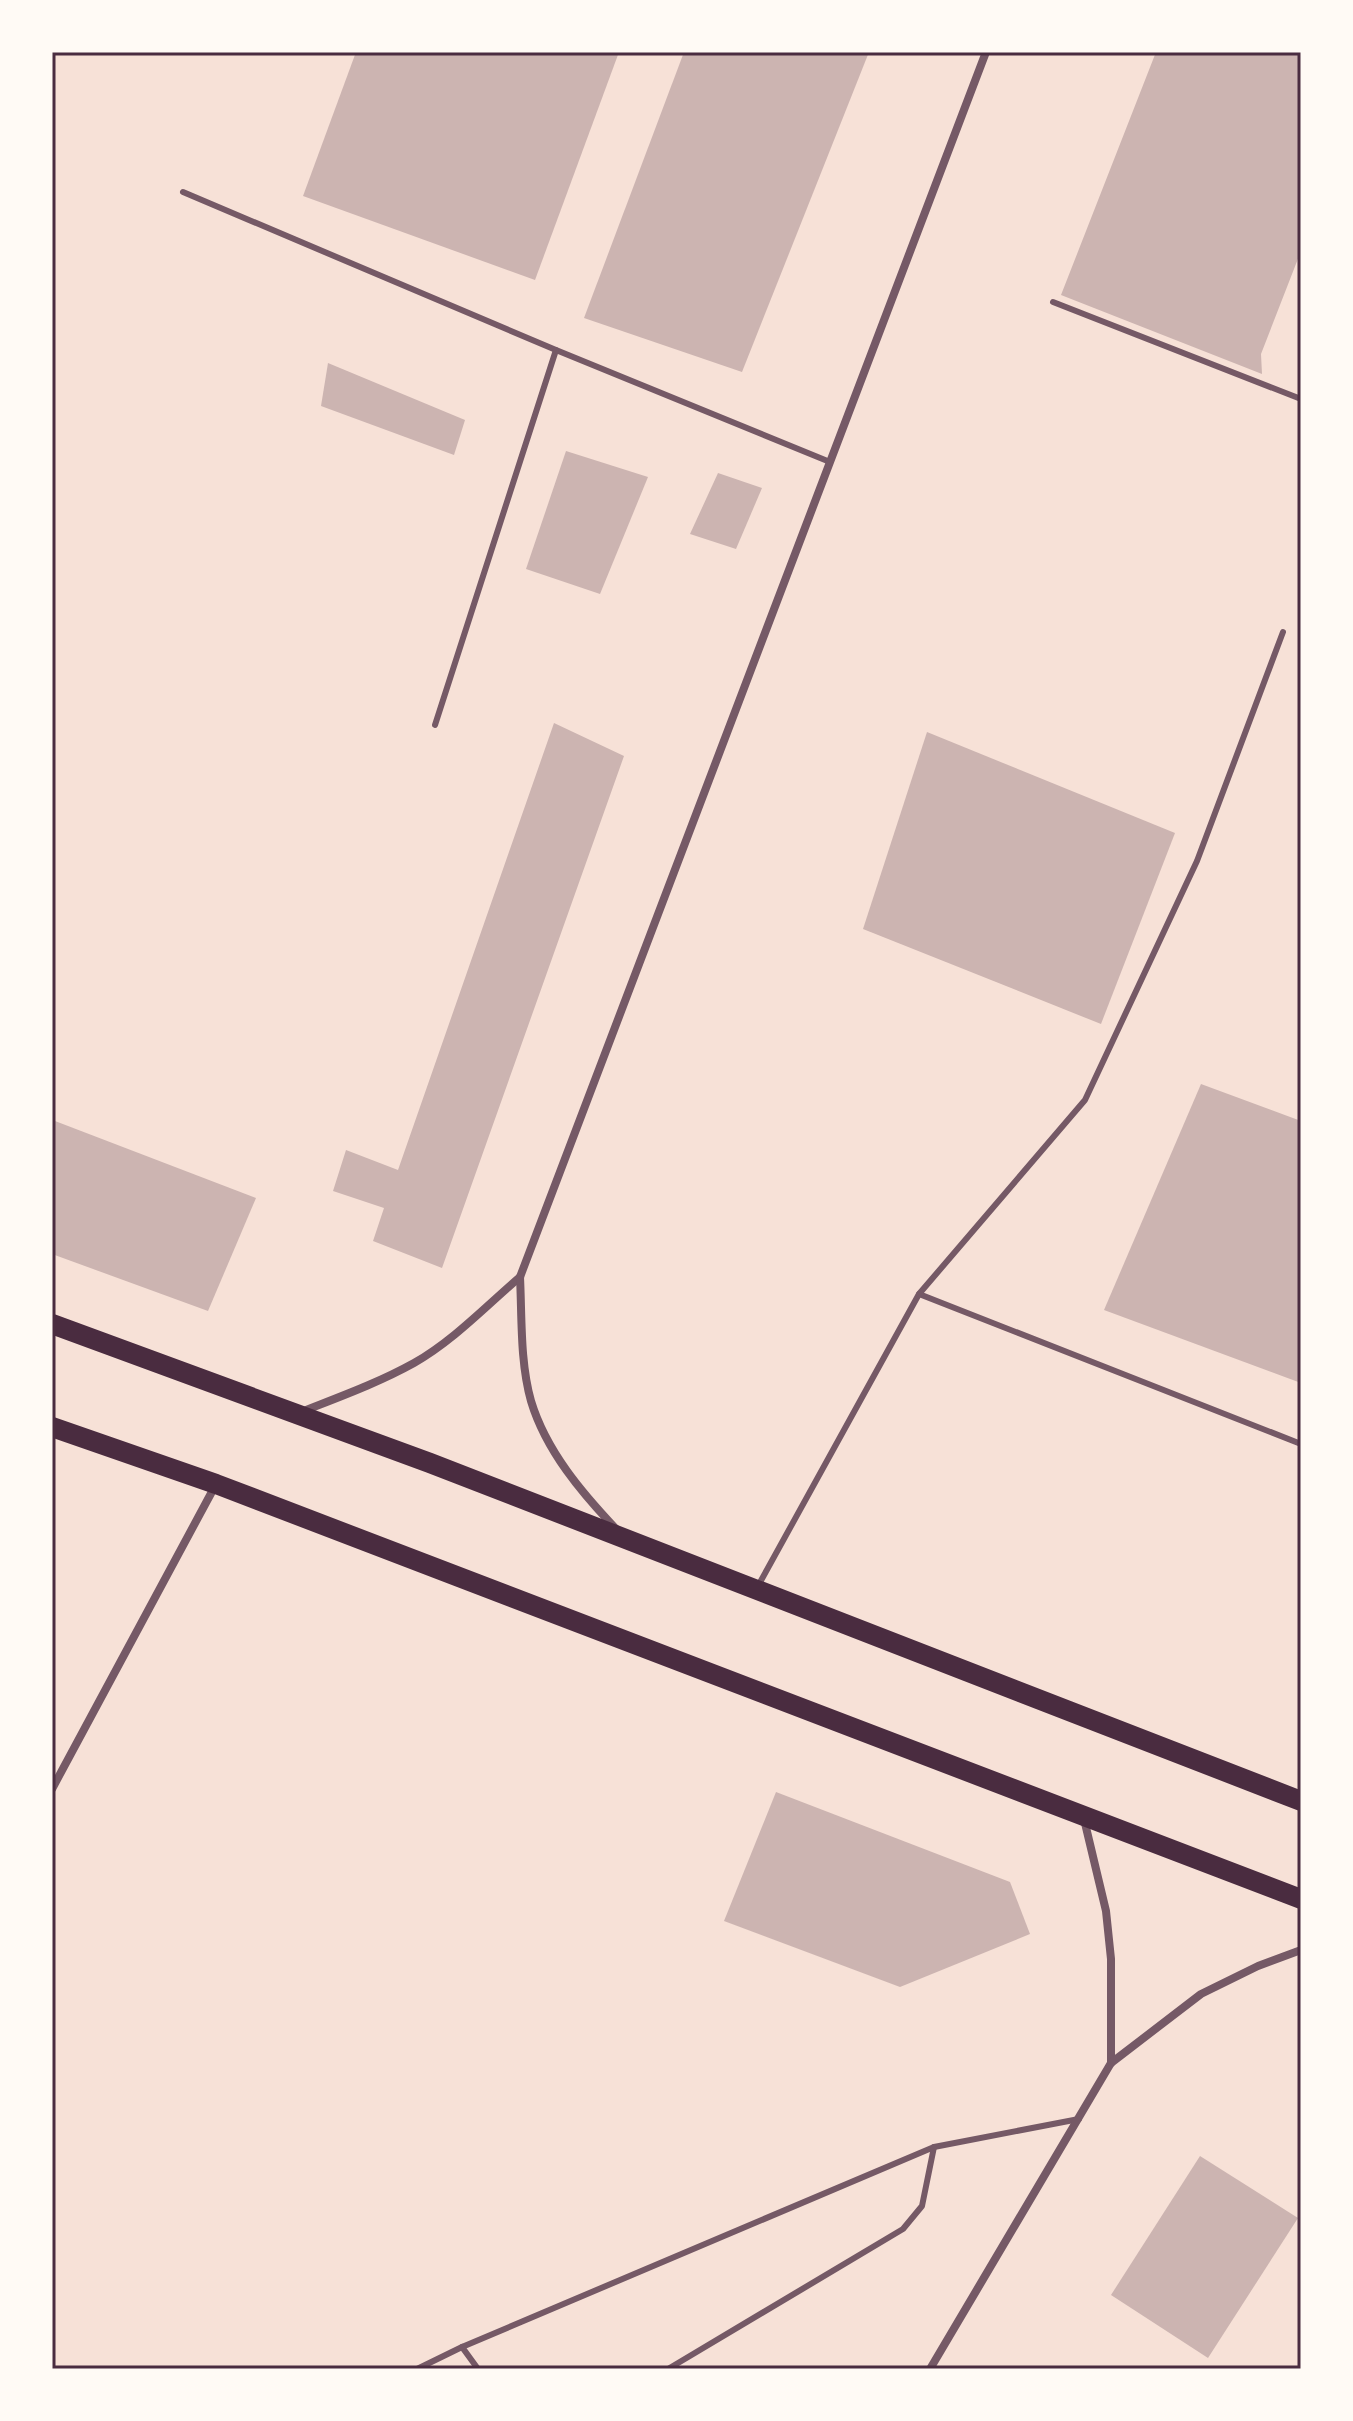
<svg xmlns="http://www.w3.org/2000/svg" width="1353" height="2421" font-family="'Space Grotesk',sans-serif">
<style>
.building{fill:#ccb4b1}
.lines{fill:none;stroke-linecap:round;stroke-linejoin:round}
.service{stroke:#755966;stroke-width:6}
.minor{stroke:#755966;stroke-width:8}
.primary{stroke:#4a2c40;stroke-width:20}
.neatline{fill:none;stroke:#4a2c40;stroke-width:3}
</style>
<rect width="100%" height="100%" fill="#f7e1d7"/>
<g class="building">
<path d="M356,52H619L535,280L303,196Z"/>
<path d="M684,52H869L742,372L584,318Z"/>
<path d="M1156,52H1301V251L1261,354L1262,374L1061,295Z"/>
<path d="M328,363L465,420L454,455L321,406Z"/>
<path d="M566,451L648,477L600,594L526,569Z"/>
<path d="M718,473L762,488L736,549L690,534Z"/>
<path d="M554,723L624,756L442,1268L373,1241L384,1208L333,1191L346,1150L398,1170Z"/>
<path d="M927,732L1175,833L1101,1024L863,929Z"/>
<path d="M1201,1084L1301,1121V1383L1104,1310Z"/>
<path d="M55,1121L256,1198L208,1311L52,1254V1129Z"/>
<path d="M776,1792L1010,1882L1030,1934L900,1987L724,1921Z"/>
<path d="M1200,2156L1298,2218L1208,2358L1111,2295Z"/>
</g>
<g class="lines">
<g class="service">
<path d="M183,192L556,350L830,462"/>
<path d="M1053,302L1301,399"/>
<path d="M435,725L556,350"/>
<path d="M919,1294L1301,1444"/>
<path d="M758,1586L919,1294L1085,1100L1197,861L1283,632"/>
<path d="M462,2347L478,2369"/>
<path d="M417,2369L462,2347L934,2147L1079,2119"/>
<path d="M668,2369L903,2229L922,2206L934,2147"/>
</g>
<g class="minor">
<path d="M301,1412C339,1397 378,1383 414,1363C453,1341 486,1306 520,1277"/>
<path d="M617,1530C582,1493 546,1451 531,1401C520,1362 522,1318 520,1277L986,52"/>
<path d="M52,1789L215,1486"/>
<path d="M1084,1819L1106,1911L1111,1959V2063"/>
<path d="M930,2369L1111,2063L1201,1994L1258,1966L1301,1950"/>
</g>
<g class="primary">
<path d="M52,1324L430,1463L1301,1801"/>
<path d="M52,1427L216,1484L1301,1899"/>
</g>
</g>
<rect width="1353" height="2421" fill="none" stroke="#fffaf5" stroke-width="108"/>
<rect x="54" y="54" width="1245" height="2313" class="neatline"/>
</svg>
